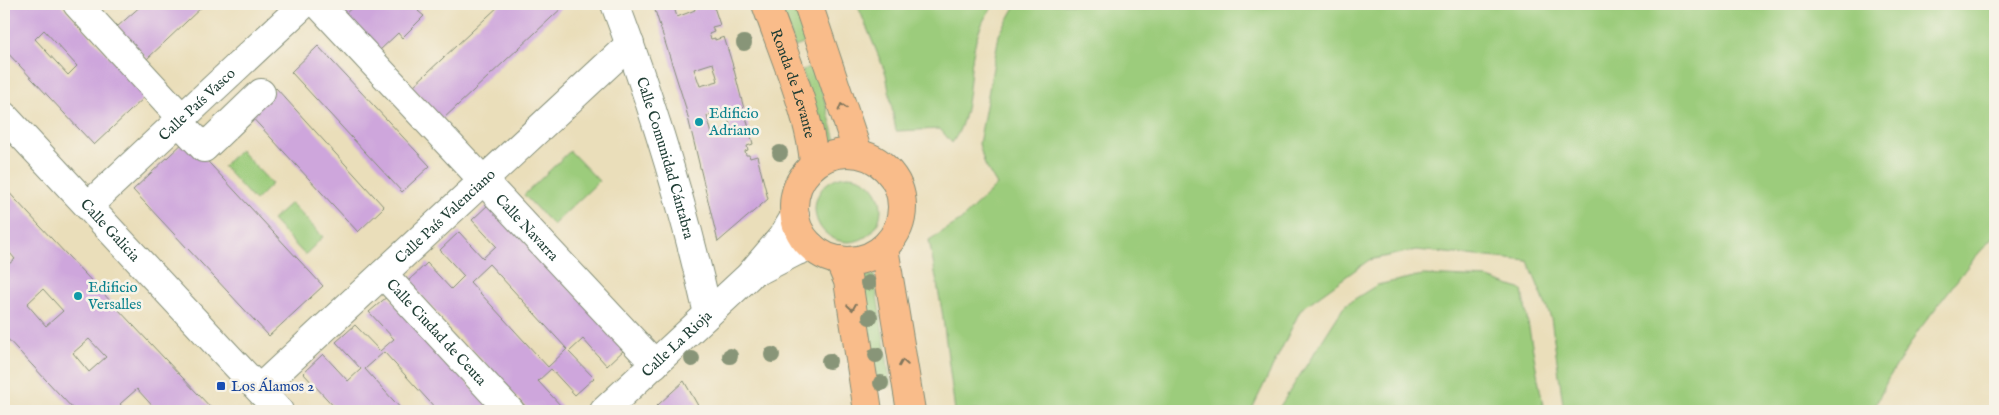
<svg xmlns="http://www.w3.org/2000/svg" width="1999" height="415" font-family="'IM FELL English',serif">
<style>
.green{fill:#9ccc7b;stroke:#5e8458}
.building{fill:#cea6dc;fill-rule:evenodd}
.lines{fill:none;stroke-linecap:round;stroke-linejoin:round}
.minor-casing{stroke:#848e77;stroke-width:30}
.major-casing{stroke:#848e77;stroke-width:30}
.minor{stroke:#fff;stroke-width:28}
.major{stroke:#f9bc8a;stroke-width:28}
.tree{fill:#889578}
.oneway{stroke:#81765b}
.culture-dot{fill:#0f9aa8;stroke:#f7f3e8;stroke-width:2}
.transit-dot{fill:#1a4fb4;stroke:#f7f3e8;stroke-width:2}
.labels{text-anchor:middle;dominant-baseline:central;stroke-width:5;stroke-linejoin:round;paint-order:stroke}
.street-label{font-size:15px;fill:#1f3d34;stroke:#f7f3e8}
.culture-label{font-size:15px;fill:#0d838f;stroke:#f7f3e8;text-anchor:start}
.transit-label{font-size:15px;fill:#164399;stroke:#f7f3e8;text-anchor:start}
</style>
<rect width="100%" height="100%" fill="#f7f3e8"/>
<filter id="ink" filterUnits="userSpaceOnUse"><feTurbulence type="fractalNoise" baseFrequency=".02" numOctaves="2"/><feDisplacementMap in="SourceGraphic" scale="10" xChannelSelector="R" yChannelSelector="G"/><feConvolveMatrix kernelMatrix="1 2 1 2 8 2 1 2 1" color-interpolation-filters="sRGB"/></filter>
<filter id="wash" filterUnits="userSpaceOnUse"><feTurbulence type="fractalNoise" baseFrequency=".0096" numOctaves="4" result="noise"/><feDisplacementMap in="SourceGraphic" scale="20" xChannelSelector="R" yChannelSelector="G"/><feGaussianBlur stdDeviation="1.12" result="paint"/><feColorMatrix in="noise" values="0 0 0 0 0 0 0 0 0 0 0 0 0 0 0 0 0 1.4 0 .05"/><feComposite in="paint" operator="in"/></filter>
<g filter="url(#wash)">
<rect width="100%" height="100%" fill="#eadeba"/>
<g class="green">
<path d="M780,4H795L808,42L795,47Z"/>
<path d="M857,4H995C958,45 981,103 952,143L940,129L896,131L886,74Z"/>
<path d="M1021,4H1995V235L1971,262L1919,330L1888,379L1873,411H1564L1551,318L1528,261L1416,250L1369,260L1301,309L1251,411H955L942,311L929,240L960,221L997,185L985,165L979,144L999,35L1015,7Z"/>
<path d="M815,66L836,141L823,144L802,70Z"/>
<path d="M240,150L272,184L255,201L223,166Z"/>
<path d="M570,151L599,181L553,225L524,195Z"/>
<circle cx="848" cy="209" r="33"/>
<path d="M291,203L323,237L305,255L272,220Z"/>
<path d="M874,275L891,386L878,388L861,277Z"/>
<path d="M1423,275L1488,278L1522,290L1544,411H1277L1345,305L1377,285Z"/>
</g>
<g id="blocks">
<g class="building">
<path d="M4,4H60L146,96L94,145L4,49ZM44,30L77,66L68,75L35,39Z"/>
<path d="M143,4H205L147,59L117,27Z"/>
<path d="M356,4H425L418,11L424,16L402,38L398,33L378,52L344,15Z"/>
<path d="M501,4H566L442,120L412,87Z"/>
<path d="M653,4H673L677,17L695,10L693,4H713L720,25L712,27L714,32L709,34L711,39L715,38V40L724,37L733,66L753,144L747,146L748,150L745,151L746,155H749L750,158L757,156L768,199L718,242L685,105ZM713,63L718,81L700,86L694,69ZM725,110L731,128L712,134L707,116Z"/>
<path d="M318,46L430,166L402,192L291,72Z"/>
<path d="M276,88L384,207L358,232L248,113Z"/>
<path d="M187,139L323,286L269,336L133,190Z"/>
<path d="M4,187L52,239L214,411H157L137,389L120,404L127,411H75L4,335V268L15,259L4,246ZM43,289L63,311L46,326L27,304ZM89,339L106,357L89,372L73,353Z"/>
<path d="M490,203L626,348L607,366L583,339L569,352L594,378L575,395L551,369L538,381L562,407L558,411H530L408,281L427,263L451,289L464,276L440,250L459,232L483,258L496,246L472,220ZM489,264L567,349L548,367L470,282Z"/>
<path d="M388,296L493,411H438L384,352L365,369L403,411H338L303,373L323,354L348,381L361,369L336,342L355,325L380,351L394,339L369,312Z"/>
<path d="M684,381L701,411H652L659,404Z"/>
</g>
</g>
</g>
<g filter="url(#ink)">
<use href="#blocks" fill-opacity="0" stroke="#848e77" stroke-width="1"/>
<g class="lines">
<g class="minor-casing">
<g id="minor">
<path d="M77,4L182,118"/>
<path id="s1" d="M318,4L655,364"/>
<path id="s2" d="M615,4C652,103 685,211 708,314"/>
<path id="s3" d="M4,116L279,411"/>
<path d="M179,122L204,148L261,93"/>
<path id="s4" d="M88,206L304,4"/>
<path d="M762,269L795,252L811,246"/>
<path id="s5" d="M383,274L510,411"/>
<path id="s6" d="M259,389L630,44"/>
<path id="s7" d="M604,411L749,276L783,236L795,216"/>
</g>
</g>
<g class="major-casing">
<g id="major">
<path id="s8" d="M766,4C782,50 811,116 814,164"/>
<path d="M808,4L858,153"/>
<circle cx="848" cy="207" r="54"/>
<path d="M884,248L911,411"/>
<path d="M839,260L848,281L868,411"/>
</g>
</g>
<use href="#minor" class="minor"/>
<use href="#major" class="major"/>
</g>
<g class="tree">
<circle cx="744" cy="43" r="8"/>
<circle cx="780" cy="153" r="8"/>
<circle cx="868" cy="283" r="8"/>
<circle cx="870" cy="317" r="8"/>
<circle cx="772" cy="355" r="8"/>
<circle cx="876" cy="355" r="8"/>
<circle cx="730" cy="356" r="8"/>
<circle cx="692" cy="359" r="8"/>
<circle cx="829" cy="361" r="8"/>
<circle cx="881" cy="383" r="8"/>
</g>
<defs><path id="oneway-chevron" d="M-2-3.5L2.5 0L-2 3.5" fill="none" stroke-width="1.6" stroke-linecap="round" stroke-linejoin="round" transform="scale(1.25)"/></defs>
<g class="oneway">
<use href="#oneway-chevron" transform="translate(842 107) rotate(-107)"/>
<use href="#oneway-chevron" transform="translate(852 307) rotate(81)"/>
<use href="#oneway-chevron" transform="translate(903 363) rotate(-99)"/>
</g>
</g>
<g class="culture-dot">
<circle cx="699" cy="122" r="5"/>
<circle cx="78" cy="296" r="5"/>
</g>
<rect class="transit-dot" x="216" y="381" width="10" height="10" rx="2.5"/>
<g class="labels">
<g class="street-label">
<text stroke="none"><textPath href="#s8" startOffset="84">Ronda de Levante</textPath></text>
<text stroke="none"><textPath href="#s4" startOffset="149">Calle País Vasco</textPath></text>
<text stroke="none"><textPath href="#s2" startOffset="162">Calle Comunidad Cántabra</textPath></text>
<text stroke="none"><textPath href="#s6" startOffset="254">Calle País Valenciano</textPath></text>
<text stroke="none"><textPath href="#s1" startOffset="306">Calle Navarra</textPath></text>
<text stroke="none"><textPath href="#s3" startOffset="156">Calle Galicia</textPath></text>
<text stroke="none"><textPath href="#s5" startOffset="79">Calle Ciudad de Ceuta</textPath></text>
<text stroke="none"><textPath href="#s7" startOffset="99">Calle La Rioja</textPath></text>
</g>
<g class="culture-label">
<text x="709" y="113">Edificio<tspan x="709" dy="17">Adriano</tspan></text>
<text x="88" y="287">Edificio<tspan x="88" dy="17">Versalles</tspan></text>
</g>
<g class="transit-label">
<text x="231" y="386">Los Álamos 2</text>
</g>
</g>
<rect width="1999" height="415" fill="none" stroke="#f7f3e8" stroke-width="20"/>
</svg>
